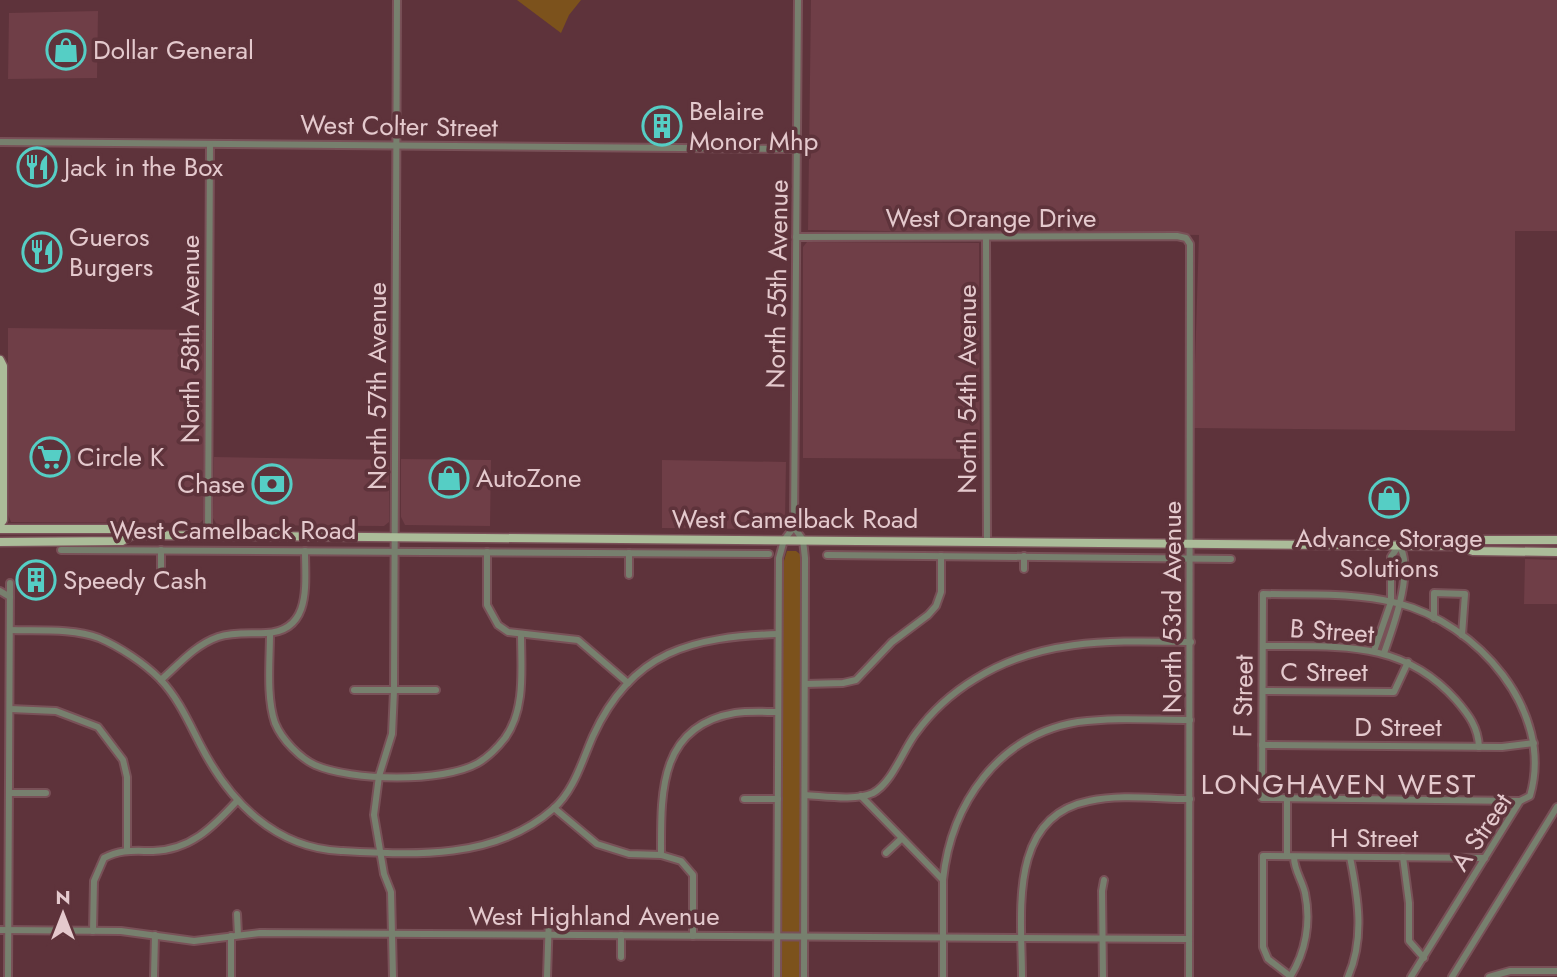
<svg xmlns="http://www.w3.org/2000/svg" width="1557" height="977" font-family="Jost,sans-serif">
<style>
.built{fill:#6f3e47}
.green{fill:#7c521c}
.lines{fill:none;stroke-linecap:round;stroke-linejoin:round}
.minor-casing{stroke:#795158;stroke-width:10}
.major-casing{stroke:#795158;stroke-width:11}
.minor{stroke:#77806e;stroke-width:6}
.major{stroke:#abbc99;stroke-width:8}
.labels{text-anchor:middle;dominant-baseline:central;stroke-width:7;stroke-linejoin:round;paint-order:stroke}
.poi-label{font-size:26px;fill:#e4c9cd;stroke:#5e333b;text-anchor:start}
.street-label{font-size:26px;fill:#e4c9cd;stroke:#5e333b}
.neighbourhood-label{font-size:28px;letter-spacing:2px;fill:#e4c9cd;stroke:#5e333b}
</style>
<rect width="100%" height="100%" fill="#5e333b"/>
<g class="built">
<path d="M811,0H1557V231H1515V431L1193,428L1199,235L808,230Z"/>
<path d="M98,11L97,78L8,79L9,13Z"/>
<path d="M807,242L979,243L980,459L803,458V247Z"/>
<path d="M8,328L205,330L203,520L200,523L11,522L8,515Z"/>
<path d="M214,457L389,460V522L384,526L217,525L213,518Z"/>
<path d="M401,459L491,460L490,526L405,525L401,517Z"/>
<path d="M662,460L786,462L785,521L777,529L662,528Z"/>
<path d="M1525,559L1557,560V604H1524Z"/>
</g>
<g class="green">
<path d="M517,0H581L569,15L561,33Z"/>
<path d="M787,551H796L801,555L802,574L800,977H780L783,564Z"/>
</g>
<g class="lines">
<g class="minor-casing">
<g id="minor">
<path d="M798,0L794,527L803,540L805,558L804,977"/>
<path d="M0,142L797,149"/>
<path d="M796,237L1177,236L1186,238L1190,244L1189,977"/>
<path d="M986,237L987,541"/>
<path d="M208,535L210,144"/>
<path d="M61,550L769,554"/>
<path d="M161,550V571"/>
<path d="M487,552V605L498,625L508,632L578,640L628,683"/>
<path d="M629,553V575"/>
<path d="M827,555L1231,559"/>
<path d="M1024,569V556"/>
<path d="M0,591L10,597"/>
<path d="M1434,618V593L1465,594L1462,635"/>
<path d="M10,630C38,631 72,628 99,638C120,647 144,663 160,679C179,699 189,723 201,746C230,802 275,848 341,851C413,855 495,860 553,809C574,791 582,761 593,736C632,650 693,637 778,634"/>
<path d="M270,633C270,660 266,697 275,723C282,740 300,758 315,765C351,781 443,783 478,763C488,757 498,747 505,738C526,709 521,668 521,634"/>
<path d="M1263,646C1338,647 1402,639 1456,700C1469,715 1478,727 1479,747"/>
<path d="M1374,651L1391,602V557L1399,545C1415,569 1393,627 1384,653"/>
<path d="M161,680C179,664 195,645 218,637C233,632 250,634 266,633C312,631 305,584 305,551"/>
<path d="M805,684L843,683L856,680L892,642L928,615L936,606L941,592V556"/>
<path d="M354,690H436"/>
<path d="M1263,691L1394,692L1408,662"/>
<path d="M10,709L56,711L98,727L123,760L127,777V850"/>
<path d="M1262,745L1502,747L1534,743"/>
<path d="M9,793H46"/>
<path d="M805,795C825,796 855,801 873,793C892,783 903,750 916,733C932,711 952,693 975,679C1042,637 1115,641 1191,642"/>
<path d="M861,796L943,880V977"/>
<path d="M1287,798V856"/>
<path d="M744,799H778"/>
<path d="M554,808L597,844L629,854L661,855L681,861L693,875V936"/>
<path d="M886,853L901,839"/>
<path d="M661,855C661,794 658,726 735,713C748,711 764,712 778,712"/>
<path d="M1403,857L1409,903V941L1424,958"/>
<path d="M943,880C951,804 998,735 1078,722C1115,717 1153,720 1190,720"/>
<path d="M237,914L238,935"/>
<path d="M0,930L121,931L194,941L260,933L1189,939"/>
<path d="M93,931L94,881L104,858C121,849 134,851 153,851C190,850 212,828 236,802"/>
<path d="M621,935V957"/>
<path d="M1290,976L1268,959L1263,947V856L1485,858"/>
<path d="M8,977L10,583"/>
<path d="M154,977L155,935"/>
<path d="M231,977V936"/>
<path d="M393,977L391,892L384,874L374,815L379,776L392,734L394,691L397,0"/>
<path d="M547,977L549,915"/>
<path d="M777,977L779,558L784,540L794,527"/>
<path d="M1022,977C1022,915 1007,817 1089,801C1121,794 1157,799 1190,799"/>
<path d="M1103,977L1102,891L1104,880"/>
<path d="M1290,977C1306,952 1311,922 1305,893C1302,880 1294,870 1294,857"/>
<path d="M1348,977C1365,938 1358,897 1350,857"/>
<path d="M1411,977L1520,801L1530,796C1555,711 1477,623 1397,603C1353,592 1308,595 1263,594L1262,798L1520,801"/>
<path d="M1452,977L1557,807"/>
<path d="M1489,977L1510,971H1557"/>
</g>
</g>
<g class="major-casing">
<g id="major">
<path d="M0,360L3,366V520L0,524"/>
<path d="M0,529H120L132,535L1457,546L1473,551L1557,552"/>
<path d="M0,542L122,541L132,535"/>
<path d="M1457,546L1473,540H1557"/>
</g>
</g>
<use href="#minor" class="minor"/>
<use href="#major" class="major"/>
</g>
<defs>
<g id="shop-ring" transform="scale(2.0125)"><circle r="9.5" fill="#5e333b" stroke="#55cec5" stroke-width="1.5"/><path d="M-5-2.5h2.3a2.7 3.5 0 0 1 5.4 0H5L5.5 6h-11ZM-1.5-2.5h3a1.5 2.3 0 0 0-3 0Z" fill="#55cec5"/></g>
<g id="building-ring" transform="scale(2.0125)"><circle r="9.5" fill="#5e333b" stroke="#55cec5" stroke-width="1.5"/><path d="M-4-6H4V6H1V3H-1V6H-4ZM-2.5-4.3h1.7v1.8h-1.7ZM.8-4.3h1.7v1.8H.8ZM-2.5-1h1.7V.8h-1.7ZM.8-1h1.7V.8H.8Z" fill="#55cec5"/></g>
<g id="restaurant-ring" transform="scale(2.0125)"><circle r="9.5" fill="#5e333b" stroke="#55cec5" stroke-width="1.5"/><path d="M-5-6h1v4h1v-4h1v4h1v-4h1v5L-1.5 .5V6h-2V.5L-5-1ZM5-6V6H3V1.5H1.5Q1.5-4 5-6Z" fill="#55cec5"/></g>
<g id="supermarket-ring" transform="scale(2.0125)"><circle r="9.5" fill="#5e333b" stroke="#55cec5" stroke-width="1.5"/><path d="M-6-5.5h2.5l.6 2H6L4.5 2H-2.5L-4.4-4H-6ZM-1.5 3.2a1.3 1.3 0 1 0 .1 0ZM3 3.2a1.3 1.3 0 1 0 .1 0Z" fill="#55cec5"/></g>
<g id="bank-ring" transform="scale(2.0125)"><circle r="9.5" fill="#5e333b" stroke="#55cec5" stroke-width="1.5"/><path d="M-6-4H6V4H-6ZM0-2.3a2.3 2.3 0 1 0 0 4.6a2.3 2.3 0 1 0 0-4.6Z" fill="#55cec5"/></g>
</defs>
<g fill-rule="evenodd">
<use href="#shop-ring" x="66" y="50"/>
<use href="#building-ring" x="662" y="126"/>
<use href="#restaurant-ring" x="37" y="167"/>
<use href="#restaurant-ring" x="42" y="252"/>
<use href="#supermarket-ring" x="50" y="457"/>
<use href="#shop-ring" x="449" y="478"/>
<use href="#bank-ring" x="272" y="484"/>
<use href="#shop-ring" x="1389" y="498"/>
<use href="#building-ring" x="36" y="580"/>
</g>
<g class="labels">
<g class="poi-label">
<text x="93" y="50">Dollar General</text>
<text x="689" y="111">Belaire<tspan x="689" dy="30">Monor Mhp</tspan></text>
<text x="64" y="167">Jack in the Box</text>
<text x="69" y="237">Gueros<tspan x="69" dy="30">Burgers</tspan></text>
<text x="77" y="457">Circle K</text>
<text x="476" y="478">AutoZone</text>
<text x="245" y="484" text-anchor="end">Chase</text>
<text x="1389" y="538" text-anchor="middle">Advance Storage<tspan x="1389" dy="30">Solutions</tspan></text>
<text x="63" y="580">Speedy Cash</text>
</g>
<g class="street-label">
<text transform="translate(399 126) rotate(1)">West Colter Street</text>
<text x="991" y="218">West Orange Drive</text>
<text transform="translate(777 284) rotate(-89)">North 55th Avenue</text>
<text transform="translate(190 339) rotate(-90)">North 58th Avenue</text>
<text transform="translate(377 386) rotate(-90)">North 57th Avenue</text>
<text transform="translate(967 389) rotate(-90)">North 54th Avenue</text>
<text x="795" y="519">West Camelback Road</text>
<text x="233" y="530">West Camelback Road</text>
<text transform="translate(1172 607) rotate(-90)">North 53rd Avenue</text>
<text transform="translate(1332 631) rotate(4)">B Street</text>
<text x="1324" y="672">C Street</text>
<text transform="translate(1243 696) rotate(-89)">F Street</text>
<text x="1398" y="727">D Street</text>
<text transform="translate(1481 832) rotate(-56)">A Street</text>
<text x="1374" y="838">H Street</text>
<text x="594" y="916">West Highland Avenue</text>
</g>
<g class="neighbourhood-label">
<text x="1339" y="784">LONGHAVEN WEST</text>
</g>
</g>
<g transform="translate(63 914)" stroke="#5e333b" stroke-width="5" paint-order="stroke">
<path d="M0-5L12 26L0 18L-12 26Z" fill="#e4c9cd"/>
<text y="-10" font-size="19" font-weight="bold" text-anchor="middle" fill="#e4c9cd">N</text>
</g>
</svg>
